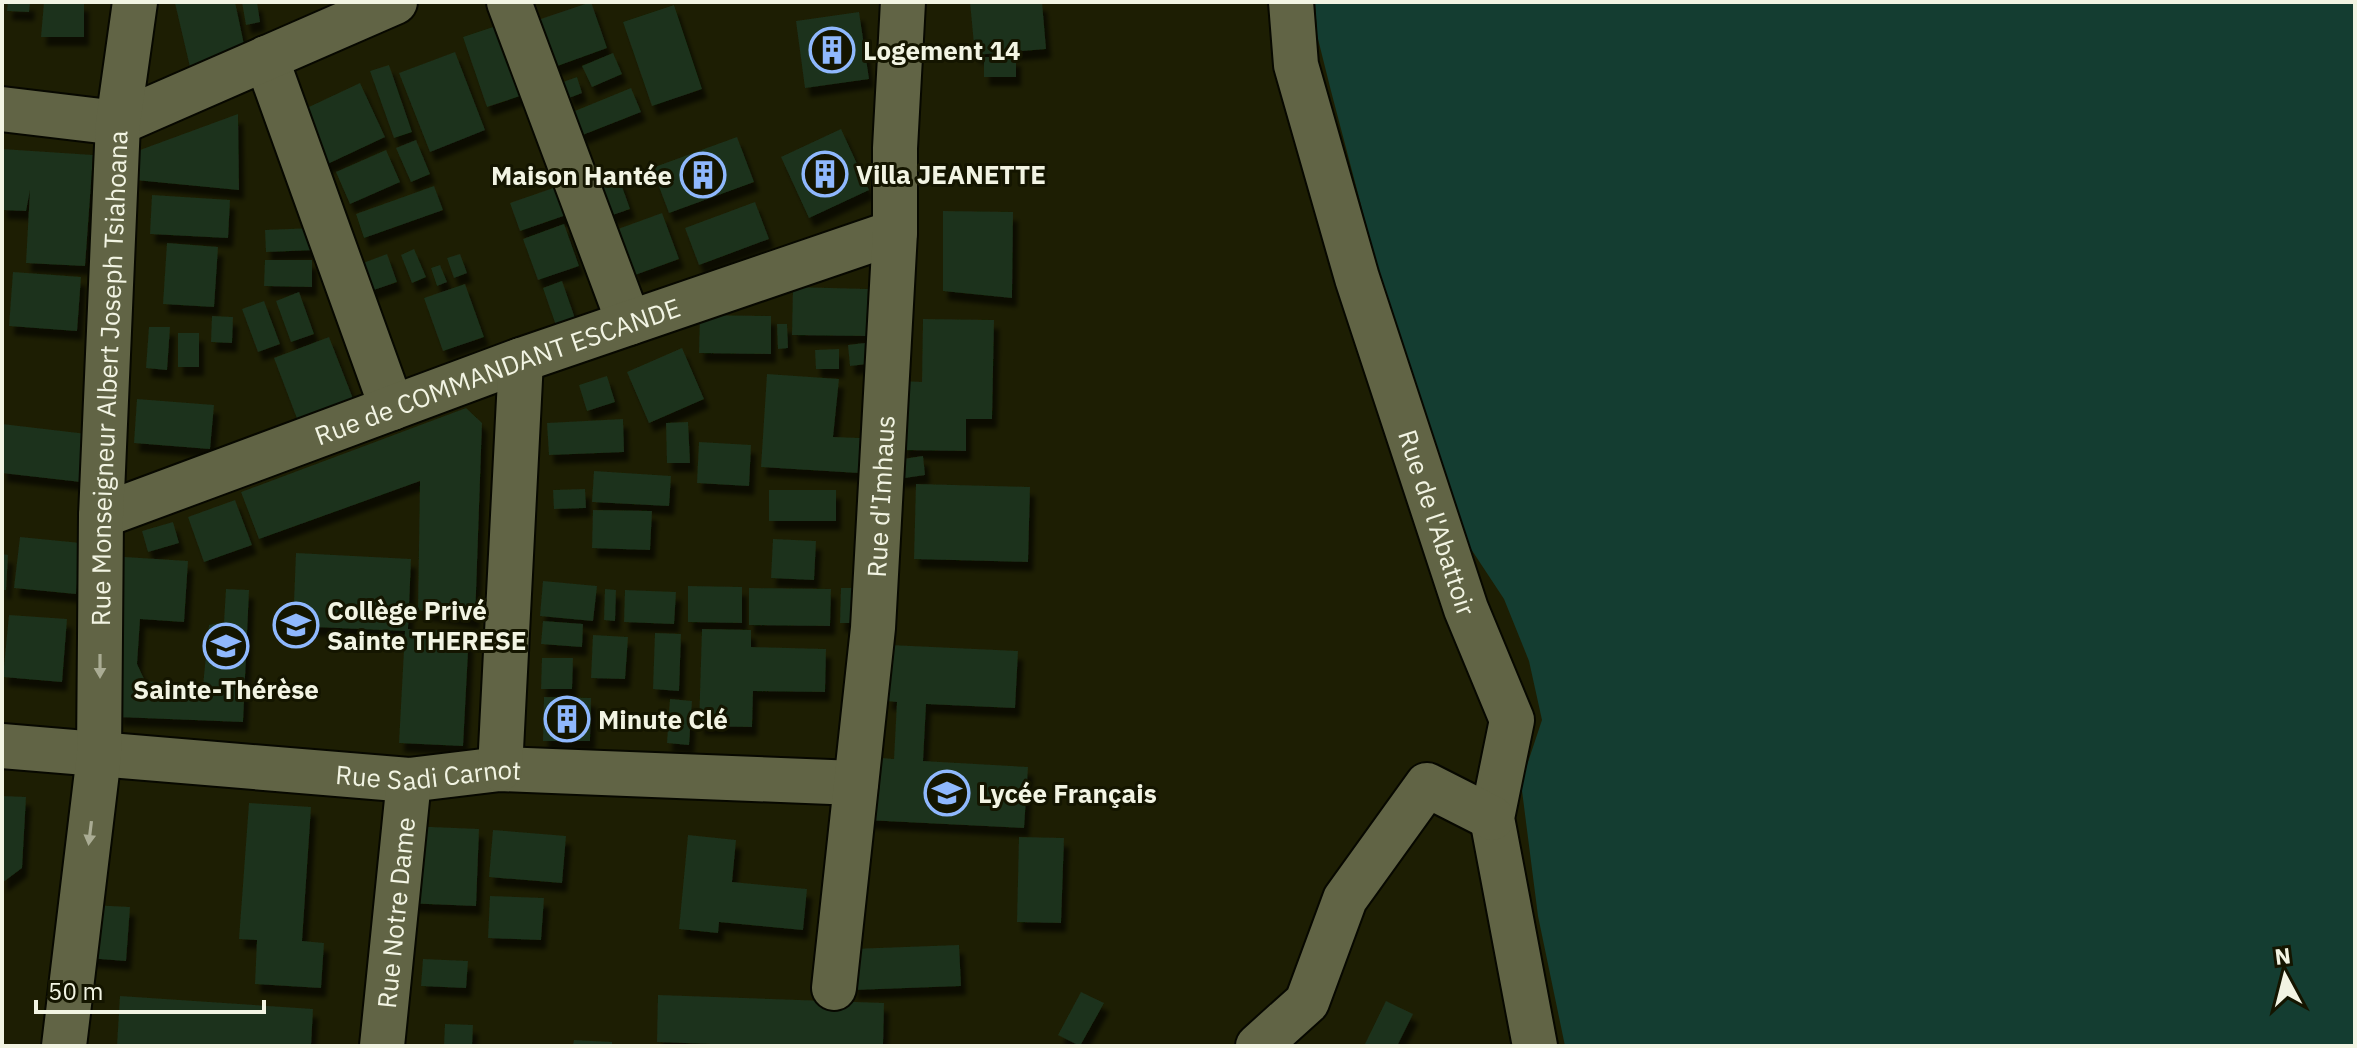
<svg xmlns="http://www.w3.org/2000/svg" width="2357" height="1048" font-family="'IBM Plex Sans',sans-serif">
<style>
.water{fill:#143d31}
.building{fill:#1d311b;filter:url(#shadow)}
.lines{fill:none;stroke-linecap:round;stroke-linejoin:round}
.minor-casing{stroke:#070800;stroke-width:48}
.minor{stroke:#616445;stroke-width:44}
.oneway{fill:#aaac94}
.labels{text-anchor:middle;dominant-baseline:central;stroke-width:6;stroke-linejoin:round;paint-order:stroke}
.poi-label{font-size:26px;font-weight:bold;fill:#f2f4e3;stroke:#141500;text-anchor:start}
.street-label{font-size:26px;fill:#f2f4e3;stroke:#141500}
</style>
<defs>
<filter id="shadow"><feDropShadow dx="5" dy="9" stdDeviation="2" flood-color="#0009"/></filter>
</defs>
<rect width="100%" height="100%" fill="#1d1e03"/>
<path class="water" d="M1315,2H2355V1046H1565L1538,916L1521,783L1542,720L1529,661L1504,599L1471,549L1444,491L1429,445L1376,262L1331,91L1317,35Z"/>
<g class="building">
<path d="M8,2H30L29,12L7,11Z"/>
<path d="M44,2H84V37H41Z"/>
<path d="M180,2H235L246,54L190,67L175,3Z"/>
<path d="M242,2H257L260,22L246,25Z"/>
<path d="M591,2L607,48L549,69L532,22Z"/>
<path d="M970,2H1042L1046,49L975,55Z"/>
<path d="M674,5L702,89L652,106L623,22Z"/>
<path d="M859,12L869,79L805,88L796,21Z"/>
<path d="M505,23L529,93L487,107L463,37Z"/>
<path d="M455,52L485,130L430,152L399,73Z"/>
<path d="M613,53L622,74L592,87L582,66Z"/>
<rect x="984" y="57" width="32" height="20"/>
<path d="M389,65L412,132L394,138L370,71Z"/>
<path d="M577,77L582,93L569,98L563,82Z"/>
<path d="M360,83L385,137L319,168L294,114Z"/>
<path d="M631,88L641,112L580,136L570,113Z"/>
<path d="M238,114L239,190L135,180L140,150Z"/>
<path d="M841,129L869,190L809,218L781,157Z"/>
<path d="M737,137L754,182L669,213L652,168Z"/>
<path d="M416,140L430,174L411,182L396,148Z"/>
<path d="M2,149L93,155L85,266L26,263L30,190L26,211L2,210Z"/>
<path d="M386,150L400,182L350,204L336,172Z"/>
<path d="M619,178L630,209L601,219L590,189Z"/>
<path d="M562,185L572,213L520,231L510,203Z"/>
<path d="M434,186L443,210L364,238L356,214Z"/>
<path d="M152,195L230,200L228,238L150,234Z"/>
<path d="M755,202L769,239L699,265L685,228Z"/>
<path d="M943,211L1013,212L1012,298L943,291Z"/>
<path d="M662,213L679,259L635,275L618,229Z"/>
<path d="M564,224L579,266L538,280L523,239Z"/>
<path d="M314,228L315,250L266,252L265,230Z"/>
<path d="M167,243L218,247L214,307L163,304Z"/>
<path d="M414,249L426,277L412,283L401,255Z"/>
<path d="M387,254L397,282L365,293L355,266Z"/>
<path d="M460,254L467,273L454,278L447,258Z"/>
<path d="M265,260H312V287L264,286Z"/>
<path d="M440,265L447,282L437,286L431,268Z"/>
<path d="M13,272L81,277L77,331L9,326Z"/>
<path d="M562,281L578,327L559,334L543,288Z"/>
<path d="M465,284L484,337L443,351L424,298Z"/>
<path d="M793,287L868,289L866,336L792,335Z"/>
<path d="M299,292L314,334L291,342L276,301Z"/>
<path d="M264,301L280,344L258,352L242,309Z"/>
<path d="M700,315L771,316V354L699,353Z"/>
<path d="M212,316L233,317L232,343L211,342Z"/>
<path d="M923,319L994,320L992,419H966V451L902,450L903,381L922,382Z"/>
<path d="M777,324H787L788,348L778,349Z"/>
<path d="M149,327H170L167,370L146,368Z"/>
<rect x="178" y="333" width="21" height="34"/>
<path d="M329,337L357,409L301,429L274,358Z"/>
<path d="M865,343L867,364L850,366L848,345Z"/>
<path d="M682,348L704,399L649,423L627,372Z"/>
<path d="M839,349V369H816L815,350Z"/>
<path d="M767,374L839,379L833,437L860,438L859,473L761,467Z"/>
<path d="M607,376L615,402L587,411L579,385Z"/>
<path d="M137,399L214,405L210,449L134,443Z"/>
<path d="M466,408L482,423L475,620L418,610L420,481L259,539L241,492Z"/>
<path d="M623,419L624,452L549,455L547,423Z"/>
<path d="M688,422L690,463H667L666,423Z"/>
<path d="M2,424L87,434L81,482L2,473Z"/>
<path d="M699,442L751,445L749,486L697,483Z"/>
<path d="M923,456L925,475L898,479L896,460Z"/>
<path d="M594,471L671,476L669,506L592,502Z"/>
<path d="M916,484L1030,487L1028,562L914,559Z"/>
<path d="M585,489L586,508L554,509L553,490Z"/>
<rect x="769" y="490" width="67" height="31"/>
<path d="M235,500L252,545L204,562L188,517Z"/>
<path d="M593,510L652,511L650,550L592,548Z"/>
<path d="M173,522L179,543L148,552L142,531Z"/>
<path d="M20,537L81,543L76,594L14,588Z"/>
<path d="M773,539L816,541L814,580L771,578Z"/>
<path d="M296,553L411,559L408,629L469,632L463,746L399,743L405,631L293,626Z"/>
<path d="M2,554L8,555L6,590H2Z"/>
<path d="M109,556L188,561L184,622L140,619L137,664L145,681L203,686L209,625L224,622L226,589L249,590L243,722L118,717Z"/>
<path d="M543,581L597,586L593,621L540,616Z"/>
<path d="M688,586L742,587V623L688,622Z"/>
<path d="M749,588L831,589L830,626L749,625Z"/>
<path d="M841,588H856L855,623H840Z"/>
<path d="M605,589L616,590L615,621L604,620Z"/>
<path d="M625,590L676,592L674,624L624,622Z"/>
<path d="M9,615L67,619L62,682L3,677Z"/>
<path d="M543,621L583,624L582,647L541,644Z"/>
<path d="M702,629L751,630V647L826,649L825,692L753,691L752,727L699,726Z"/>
<path d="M655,633L681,634L679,691L653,689Z"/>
<path d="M593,635L628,637L625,679L591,678Z"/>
<path d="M890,645L1018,651L1015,708L926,704L923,761L1028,767L1024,828L865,820L869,757L894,759L897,702L887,701Z"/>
<path d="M542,658H573L572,689H541Z"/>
<path d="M544,697L591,698L590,741H543Z"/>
<path d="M670,699L692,701L689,745L667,743Z"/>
<path d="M2,796L26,797L22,868L2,883Z"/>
<path d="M249,803L311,807L302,941L324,943L321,988L255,984L257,940L239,939Z"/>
<path d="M407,826L479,829L476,906L403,903Z"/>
<path d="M493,830L566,836L562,883L489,877Z"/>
<path d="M688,835L736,840L732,882L807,889L803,930L719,922L718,933L679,929Z"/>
<path d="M1019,837L1064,838L1061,923L1017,922Z"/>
<path d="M490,896L544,898L541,940L488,938Z"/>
<path d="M91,905L130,907L126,961L87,958Z"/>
<path d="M959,945L961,986L853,990L851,949Z"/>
<path d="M423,959L468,961L466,988L421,986Z"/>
<path d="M1081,992L1104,1003L1080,1046L1058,1035Z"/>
<path d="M658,995L884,1003L883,1046H764L657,1042Z"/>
<path d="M120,996L313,1009L311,1046H117Z"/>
<path d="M1386,1001L1413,1014L1397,1046H1364Z"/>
<path d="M445,1024L473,1025L472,1046H444Z"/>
<path d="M574,1040L612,1042V1046H573Z"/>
</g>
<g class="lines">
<g class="minor-casing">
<g id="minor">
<path d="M509,2L629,323"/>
<path id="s1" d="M1291,2L1296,65L1357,278L1466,609L1512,720L1492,818L1535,1046"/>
<path d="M266,58L392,408"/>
<path d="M2,109L118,123L395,2"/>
<path id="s2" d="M101,516L521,360L895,232"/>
<path id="s3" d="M2,746L409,780L500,769L856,783"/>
<path d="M500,769L521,360"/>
<path id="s4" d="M834,988L873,628L895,232V148L903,2"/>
<path id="s5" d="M64,1046L99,755L101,516L118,123L135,2"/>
<path id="s6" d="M382,1046L409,780"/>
<path d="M1258,1046L1307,1002L1345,899L1427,785L1492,818"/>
</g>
</g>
<use href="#minor" class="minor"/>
</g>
<defs><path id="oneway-solid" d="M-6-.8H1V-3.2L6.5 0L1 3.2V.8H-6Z" transform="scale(2)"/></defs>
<g class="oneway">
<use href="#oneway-solid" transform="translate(100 666) rotate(90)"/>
<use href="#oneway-solid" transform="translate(90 833) rotate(97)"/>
</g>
<defs>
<g id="building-ring" transform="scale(2.3)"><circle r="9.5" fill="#141500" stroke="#8fb8fd" stroke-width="1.5"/><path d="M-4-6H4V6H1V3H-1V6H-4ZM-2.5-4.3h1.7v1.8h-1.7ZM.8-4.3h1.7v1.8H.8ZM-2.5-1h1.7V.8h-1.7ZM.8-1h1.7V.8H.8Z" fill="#8fb8fd"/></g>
<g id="school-ring" transform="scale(2.3)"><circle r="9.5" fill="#141500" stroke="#8fb8fd" stroke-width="1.5"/><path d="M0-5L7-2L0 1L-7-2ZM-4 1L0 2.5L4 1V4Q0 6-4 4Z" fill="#8fb8fd"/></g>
</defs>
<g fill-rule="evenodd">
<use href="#building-ring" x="832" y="50"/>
<use href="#building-ring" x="825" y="174"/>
<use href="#building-ring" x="703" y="175"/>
<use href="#school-ring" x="296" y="625"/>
<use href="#school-ring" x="226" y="646"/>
<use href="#building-ring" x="567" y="719"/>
<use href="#school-ring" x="947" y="793"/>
</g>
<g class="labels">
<g class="poi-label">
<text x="863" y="50">Logement 14</text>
<text x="856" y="174">Villa JEANETTE</text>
<text x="672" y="175" text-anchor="end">Maison Hantée</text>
<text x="327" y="610">Collège Privé<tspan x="327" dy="30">Sainte THERESE</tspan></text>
<text x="226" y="689" text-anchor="middle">Sainte-Thérèse</text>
<text x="598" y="719">Minute Clé</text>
<text x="978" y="793">Lycée Français</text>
</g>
<g class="street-label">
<text stroke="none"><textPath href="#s2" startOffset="422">Rue de COMMANDANT ESCANDE</textPath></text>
<text stroke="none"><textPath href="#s5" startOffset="670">Rue Monseigneur Albert Joseph Tsiahoana</textPath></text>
<text stroke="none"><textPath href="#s4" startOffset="494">Rue d'Imhaus</textPath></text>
<text stroke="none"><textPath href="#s1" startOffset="542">Rue de l'Abattoir</textPath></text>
<text stroke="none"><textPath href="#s3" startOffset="428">Rue Sadi Carnot</textPath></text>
<text stroke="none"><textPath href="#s6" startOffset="134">Rue Notre Dame</textPath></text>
</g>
</g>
<rect width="2357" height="1048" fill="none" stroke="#f2f4e3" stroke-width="8"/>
<g transform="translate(2285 976) rotate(353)" stroke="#141500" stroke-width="6" paint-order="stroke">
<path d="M0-6L14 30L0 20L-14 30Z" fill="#f2f4e3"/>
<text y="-12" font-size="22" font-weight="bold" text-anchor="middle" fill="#f2f4e3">N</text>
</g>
<path d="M36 1000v12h228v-12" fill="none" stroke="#f2f4e3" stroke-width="4"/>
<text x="48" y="1000" font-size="24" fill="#f2f4e3" stroke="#141500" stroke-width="6" paint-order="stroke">50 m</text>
</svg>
